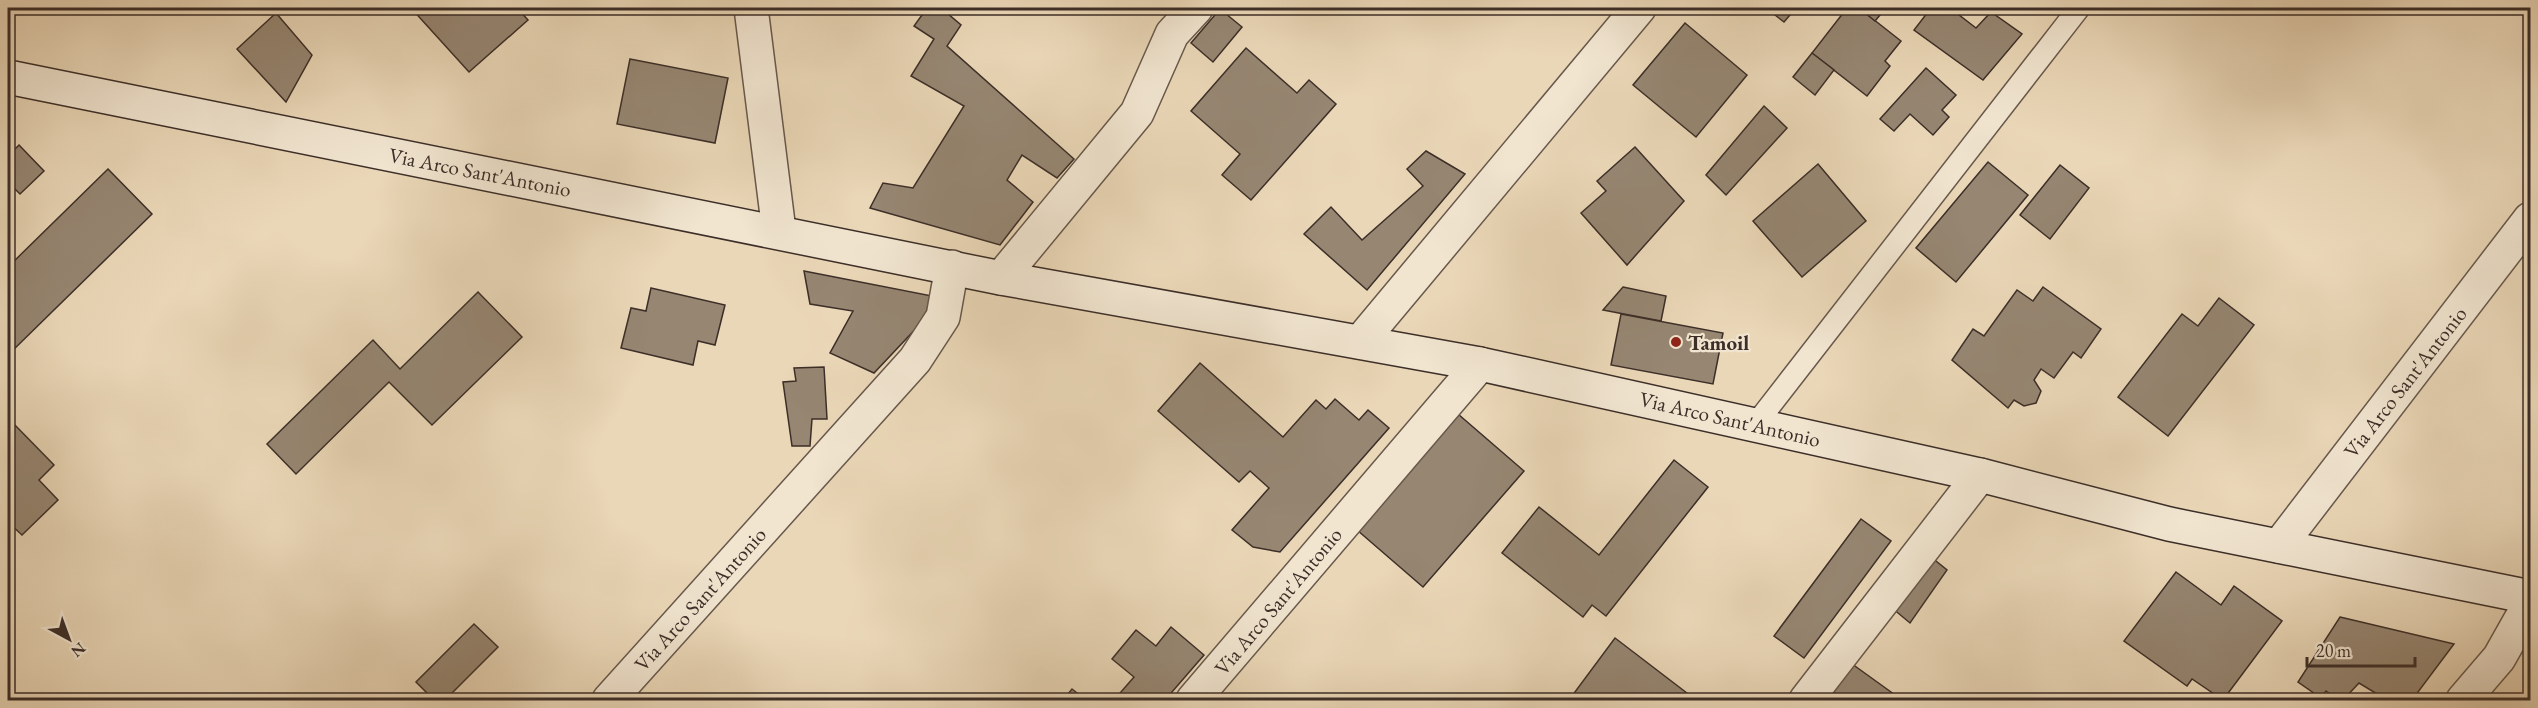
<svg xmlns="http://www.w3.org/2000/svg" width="2538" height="708" font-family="'EB Garamond',serif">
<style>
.building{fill:#968672;stroke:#3c2e28;stroke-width:1.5}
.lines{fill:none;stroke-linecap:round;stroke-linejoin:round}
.lane-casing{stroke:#68584c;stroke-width:24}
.street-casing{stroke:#68584c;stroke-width:36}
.secondary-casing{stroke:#3c2e28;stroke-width:36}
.lane{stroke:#f1e5d0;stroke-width:21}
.street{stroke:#f1e5d0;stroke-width:33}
.secondary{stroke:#f1e5d0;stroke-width:33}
.poi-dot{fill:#8f2418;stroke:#f1e5d0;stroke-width:2}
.labels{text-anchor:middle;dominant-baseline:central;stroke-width:4.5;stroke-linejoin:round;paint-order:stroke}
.street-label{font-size:21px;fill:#3c2e28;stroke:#f1e5d0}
.poi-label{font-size:21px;font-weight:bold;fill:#3c2e28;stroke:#f1e5d0;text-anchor:start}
</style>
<rect width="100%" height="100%" fill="#ead7b7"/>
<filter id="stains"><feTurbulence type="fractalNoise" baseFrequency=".00333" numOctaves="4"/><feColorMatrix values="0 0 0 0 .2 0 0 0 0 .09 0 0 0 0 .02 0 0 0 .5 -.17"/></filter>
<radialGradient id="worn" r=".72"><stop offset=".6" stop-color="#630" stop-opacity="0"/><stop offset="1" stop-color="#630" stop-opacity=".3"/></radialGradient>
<g class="building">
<path d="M411,8H517L528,20L469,72Z"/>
<path d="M927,8H941L961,25L947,46L1074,159L1057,178L1022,155L1007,180L1033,202L1000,245L870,208L883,183L913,188L964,106L911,76L934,39L914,26Z"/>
<path d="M1766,8H1796L1784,22Z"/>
<path d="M1847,8H1859L1901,41L1885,61L1890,66L1867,96L1812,53Z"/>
<path d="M1859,8H1886L1875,21Z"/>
<path d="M1931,8H1950L1976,28L1991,12L2022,34L1983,80L1914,30Z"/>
<path d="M1220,9L1242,27L1213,62L1191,43Z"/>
<path d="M276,13L312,55L286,102L237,49Z"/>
<path d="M1685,23L1747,75L1696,137L1633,85Z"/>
<path d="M1246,48L1297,93L1309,80L1336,104L1251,200L1222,175L1240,154L1191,111Z"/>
<path d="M1812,53L1834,70L1815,95L1793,77Z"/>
<path d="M630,59L728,78L715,143L617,124Z"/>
<path d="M1926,68L1956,95L1942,110L1949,117L1933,135L1910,114L1894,131L1880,119Z"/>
<path d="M1764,106L1787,128L1726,195L1706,175Z"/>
<path d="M19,145L44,171L20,194L15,189L8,197V150L11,153Z"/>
<path d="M1635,147L1684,201L1627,265L1581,213L1606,191L1597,181Z"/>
<path d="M1426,151L1465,174L1367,290L1304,234L1331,207L1362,240L1423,186L1407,169Z"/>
<path d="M1988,162L2028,195L1956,282L1916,248Z"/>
<path d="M1818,164L1866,221L1802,277L1753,221Z"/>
<path d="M2060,165L2089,188L2050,239L2020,215Z"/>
<path d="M108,169L152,214L8,355V267Z"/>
<path d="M804,271L932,296L923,321L874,373L830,353L853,311L810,304Z"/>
<path d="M1623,287L1666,296L1661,321L1603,310Z"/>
<path d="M2043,287L2101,329L2081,358L2073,352L2054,378L2041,369L2034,380L2041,391L2036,403L2024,406L2014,400L2008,408L1952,360L1973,329L1984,336L2017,290L2033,301Z"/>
<path d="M651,288L725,305L715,345L698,341L693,365L621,348L631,308L646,311Z"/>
<path d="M478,292L522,337L432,425L389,382L296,474L267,444L373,340L400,369Z"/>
<path d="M2219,298L2254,325L2168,436L2118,397L2182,314L2198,326Z"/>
<path d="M1621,314L1723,333L1713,384L1611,365Z"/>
<path d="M1200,363L1283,437L1316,400L1326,409L1335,399L1359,420L1368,410L1389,428L1280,552L1253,547L1232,530L1269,488L1250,471L1239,482L1158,411Z"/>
<path d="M824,367L827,419H812L810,446H792L783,382L796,381L794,368Z"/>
<path d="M1458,414L1524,471L1423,587L1357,530Z"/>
<path d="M11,421L54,465L39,480L58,500L22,535L8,522V424Z"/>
<path d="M1674,460L1708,487L1606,616L1592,605L1583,617L1502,553L1539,507L1599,555Z"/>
<path d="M1861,519L1891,541L1804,658L1774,636Z"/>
<path d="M1931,557L1947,570L1910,623L1892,608Z"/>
<path d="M2176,572L2221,605L2234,586L2282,621L2223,700L2192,679L2187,686L2124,641Z"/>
<path d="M2340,617L2454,644L2412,700H2387L2359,683L2343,700H2339L2326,691L2321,698L2298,682Z"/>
<path d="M474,624L498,647L446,699L448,700H423L429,695L416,682Z"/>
<path d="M1171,627L1204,655L1165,700H1114L1134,677L1112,659L1136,630L1156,646Z"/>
<path d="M1615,638L1696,700H1569Z"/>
<path d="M1848,661L1902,700H1845L1828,688Z"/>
<path d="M1072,689L1086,700H1063Z"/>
</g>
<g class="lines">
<g class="lane-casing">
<path id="lane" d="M1755,425L2079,8"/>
</g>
<g class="street-casing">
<g id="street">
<path d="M751,8L779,231"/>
<path d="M1001,278L1137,113L1172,34L1196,8"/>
<path d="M1360,342L1639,8"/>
<path d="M2279,546L2530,219"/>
<path d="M609,700L915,360L943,317L952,267"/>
<path d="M1193,700L1480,364"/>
<path d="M1806,700L1980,475"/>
<path d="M2463,700L2499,658L2530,603"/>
</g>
</g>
<g class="secondary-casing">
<path id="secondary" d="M8,77L1001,278L1480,364L1980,475L2169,524L2530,597"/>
</g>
<use href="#lane" class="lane"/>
<use href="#street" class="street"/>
<use href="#secondary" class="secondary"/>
</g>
<circle class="poi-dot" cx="1676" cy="342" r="6"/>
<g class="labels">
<g class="street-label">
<text transform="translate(480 172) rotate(11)">Via Arco Sant'Antonio</text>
<text transform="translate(2405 382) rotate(-52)">Via Arco Sant'Antonio</text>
<text transform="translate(1730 419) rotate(13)">Via Arco Sant'Antonio</text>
<text transform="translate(700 599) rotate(-48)">Via Arco Sant'Antonio</text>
<text transform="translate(1278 601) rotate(-50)">Via Arco Sant'Antonio</text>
</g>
<g class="poi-label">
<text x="1688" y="342">Tamoil</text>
</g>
</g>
<rect width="2538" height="708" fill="none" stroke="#ead7b7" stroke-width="30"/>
<rect x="9" y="9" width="2520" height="690" fill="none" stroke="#3c2e28" stroke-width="3"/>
<rect x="15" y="15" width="2508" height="678" fill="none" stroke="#3c2e28" stroke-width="1.5"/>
<g transform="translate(69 639) rotate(139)" stroke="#f1e5d0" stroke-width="4.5" paint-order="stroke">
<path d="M0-4.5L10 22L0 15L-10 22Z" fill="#3c2e28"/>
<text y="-9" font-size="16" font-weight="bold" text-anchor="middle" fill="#3c2e28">N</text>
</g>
<path d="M2307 657v9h108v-9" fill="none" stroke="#3c2e28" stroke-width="3"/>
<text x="2316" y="657" font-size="18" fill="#3c2e28" stroke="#f1e5d0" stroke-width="4.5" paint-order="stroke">20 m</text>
<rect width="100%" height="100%" filter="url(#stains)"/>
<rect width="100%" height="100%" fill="url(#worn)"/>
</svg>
